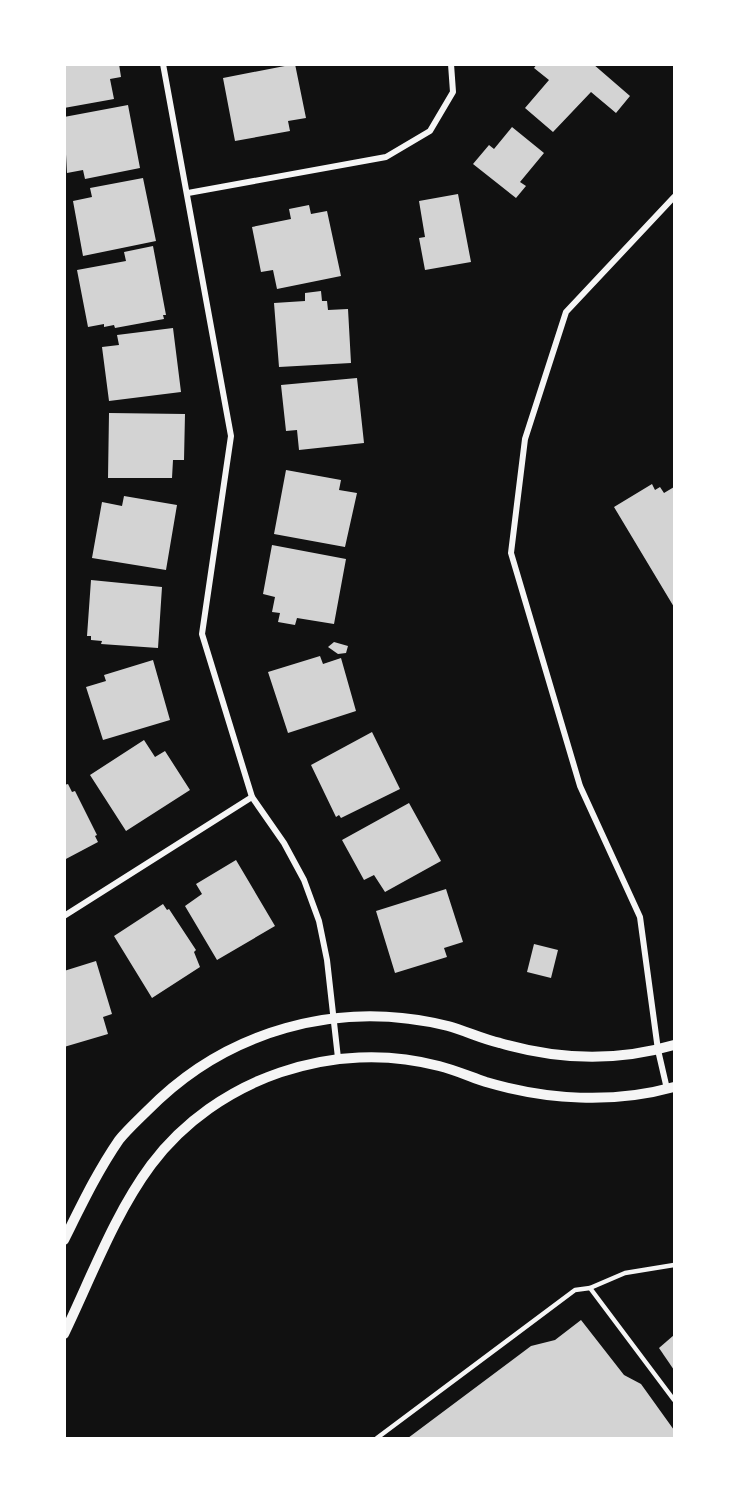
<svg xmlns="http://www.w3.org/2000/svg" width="739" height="1503" font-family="Commissioner,sans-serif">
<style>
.building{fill:#d3d3d3}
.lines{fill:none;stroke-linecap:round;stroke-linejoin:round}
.service{stroke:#f5f5f5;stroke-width:4.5}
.minor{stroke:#f5f5f5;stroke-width:6}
.tertiary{stroke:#f5f5f5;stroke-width:10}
</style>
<rect width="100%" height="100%" fill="#111"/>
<g class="building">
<path d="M64,64H119L121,77L110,79L114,99L64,108Z"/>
<path d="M295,64L306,118L288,121L290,131L235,141L223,78Z"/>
<path d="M537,64H593L630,96L616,113L591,92L553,132L525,108L549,80L534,68Z"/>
<path d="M128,105L140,168L85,179L83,170L67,173L64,117Z"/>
<path d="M512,127L544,153L520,182L526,186L516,198L473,164L489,145L494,149Z"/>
<path d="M143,178L156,241L83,256L73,201L92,197L90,188Z"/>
<path d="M458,194L471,262L425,270L419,238L425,237L419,201Z"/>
<path d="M309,205L311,214L327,211L341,276L277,289L273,270L261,272L252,227L291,219L289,209Z"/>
<path d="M153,246L166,315H163L164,319L115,328L114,325L104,327V324L88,327L77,270L126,261L124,252Z"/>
<path d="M321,291L322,301H327L328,310L348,309L351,363L279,367L274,303L305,301V293Z"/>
<path d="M173,328L181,392L109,401L102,347L119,345L117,335Z"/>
<path d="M357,378L364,443L299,450L297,430L286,431L281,385Z"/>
<path d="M109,413L185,414L184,460H173L172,478H108Z"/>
<path d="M286,470L341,480L339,490L357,493L345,547L274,534Z"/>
<path d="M652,484L655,490L660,487L664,493L674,487V607L614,507Z"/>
<path d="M124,496L177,505L166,570L92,558L102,502L122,506Z"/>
<path d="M272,545L346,559L334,624L297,618L295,625L278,622L280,613L272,612L275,597L263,594Z"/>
<path d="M91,580L162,587L158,648L101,644L102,641L91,640V636H87Z"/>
<path d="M334,642L348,646L346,653L338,654L328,647Z"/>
<path d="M320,656L323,664L341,658L356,711L288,733L268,672Z"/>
<path d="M153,660L170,720L103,740L86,687L106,681L104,675Z"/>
<path d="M372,732L400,789L341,818L339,815L336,817L311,765Z"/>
<path d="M144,740L155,757L165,751L190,790L126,831L90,775Z"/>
<path d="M68,784L72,792L75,791L97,835L95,836L98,842L64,860V785Z"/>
<path d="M409,803L441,861L385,892L374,875L364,880L342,840Z"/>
<path d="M236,860L275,926L217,960L185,906L202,894L196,884Z"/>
<path d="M446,889L463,942L444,948L447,957L395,973L376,911Z"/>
<path d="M163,904L167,910L169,909L196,950L194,952L200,967L152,998L114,936Z"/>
<path d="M534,944L558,950L551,978L527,972Z"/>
<path d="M96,961L112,1014L103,1017L108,1034L64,1047V971Z"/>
<path d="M581,1320L624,1375L641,1384L674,1430V1438H408L531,1346L555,1340Z"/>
<path d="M674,1335V1370L659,1348Z"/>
</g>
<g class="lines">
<g class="service">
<path d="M590,1288L625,1273L674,1265"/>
<path d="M377,1438L575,1290L590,1288L674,1400"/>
</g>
<g class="minor">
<path d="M163,64L231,436L202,634L252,797L284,843L304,880L319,921L327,960L338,1058"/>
<path d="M188,193L386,157L430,131L453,92L451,64"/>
<path d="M64,916L252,797"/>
<path d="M667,1089L658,1050L640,917L580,786L511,553L525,439L566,312L674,197"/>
</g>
<g class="tertiary">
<path d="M64,1240C81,1206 97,1172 119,1140C127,1130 138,1120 147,1111C226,1030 338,999 448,1026C466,1031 482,1039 500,1043C558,1060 616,1062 674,1045"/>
<path d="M64,1334C91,1278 114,1215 151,1165C216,1078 335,1038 439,1066C455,1070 471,1077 486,1082C547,1100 613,1104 674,1087"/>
</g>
</g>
<rect width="739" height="1503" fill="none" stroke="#ffffff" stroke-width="132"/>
</svg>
